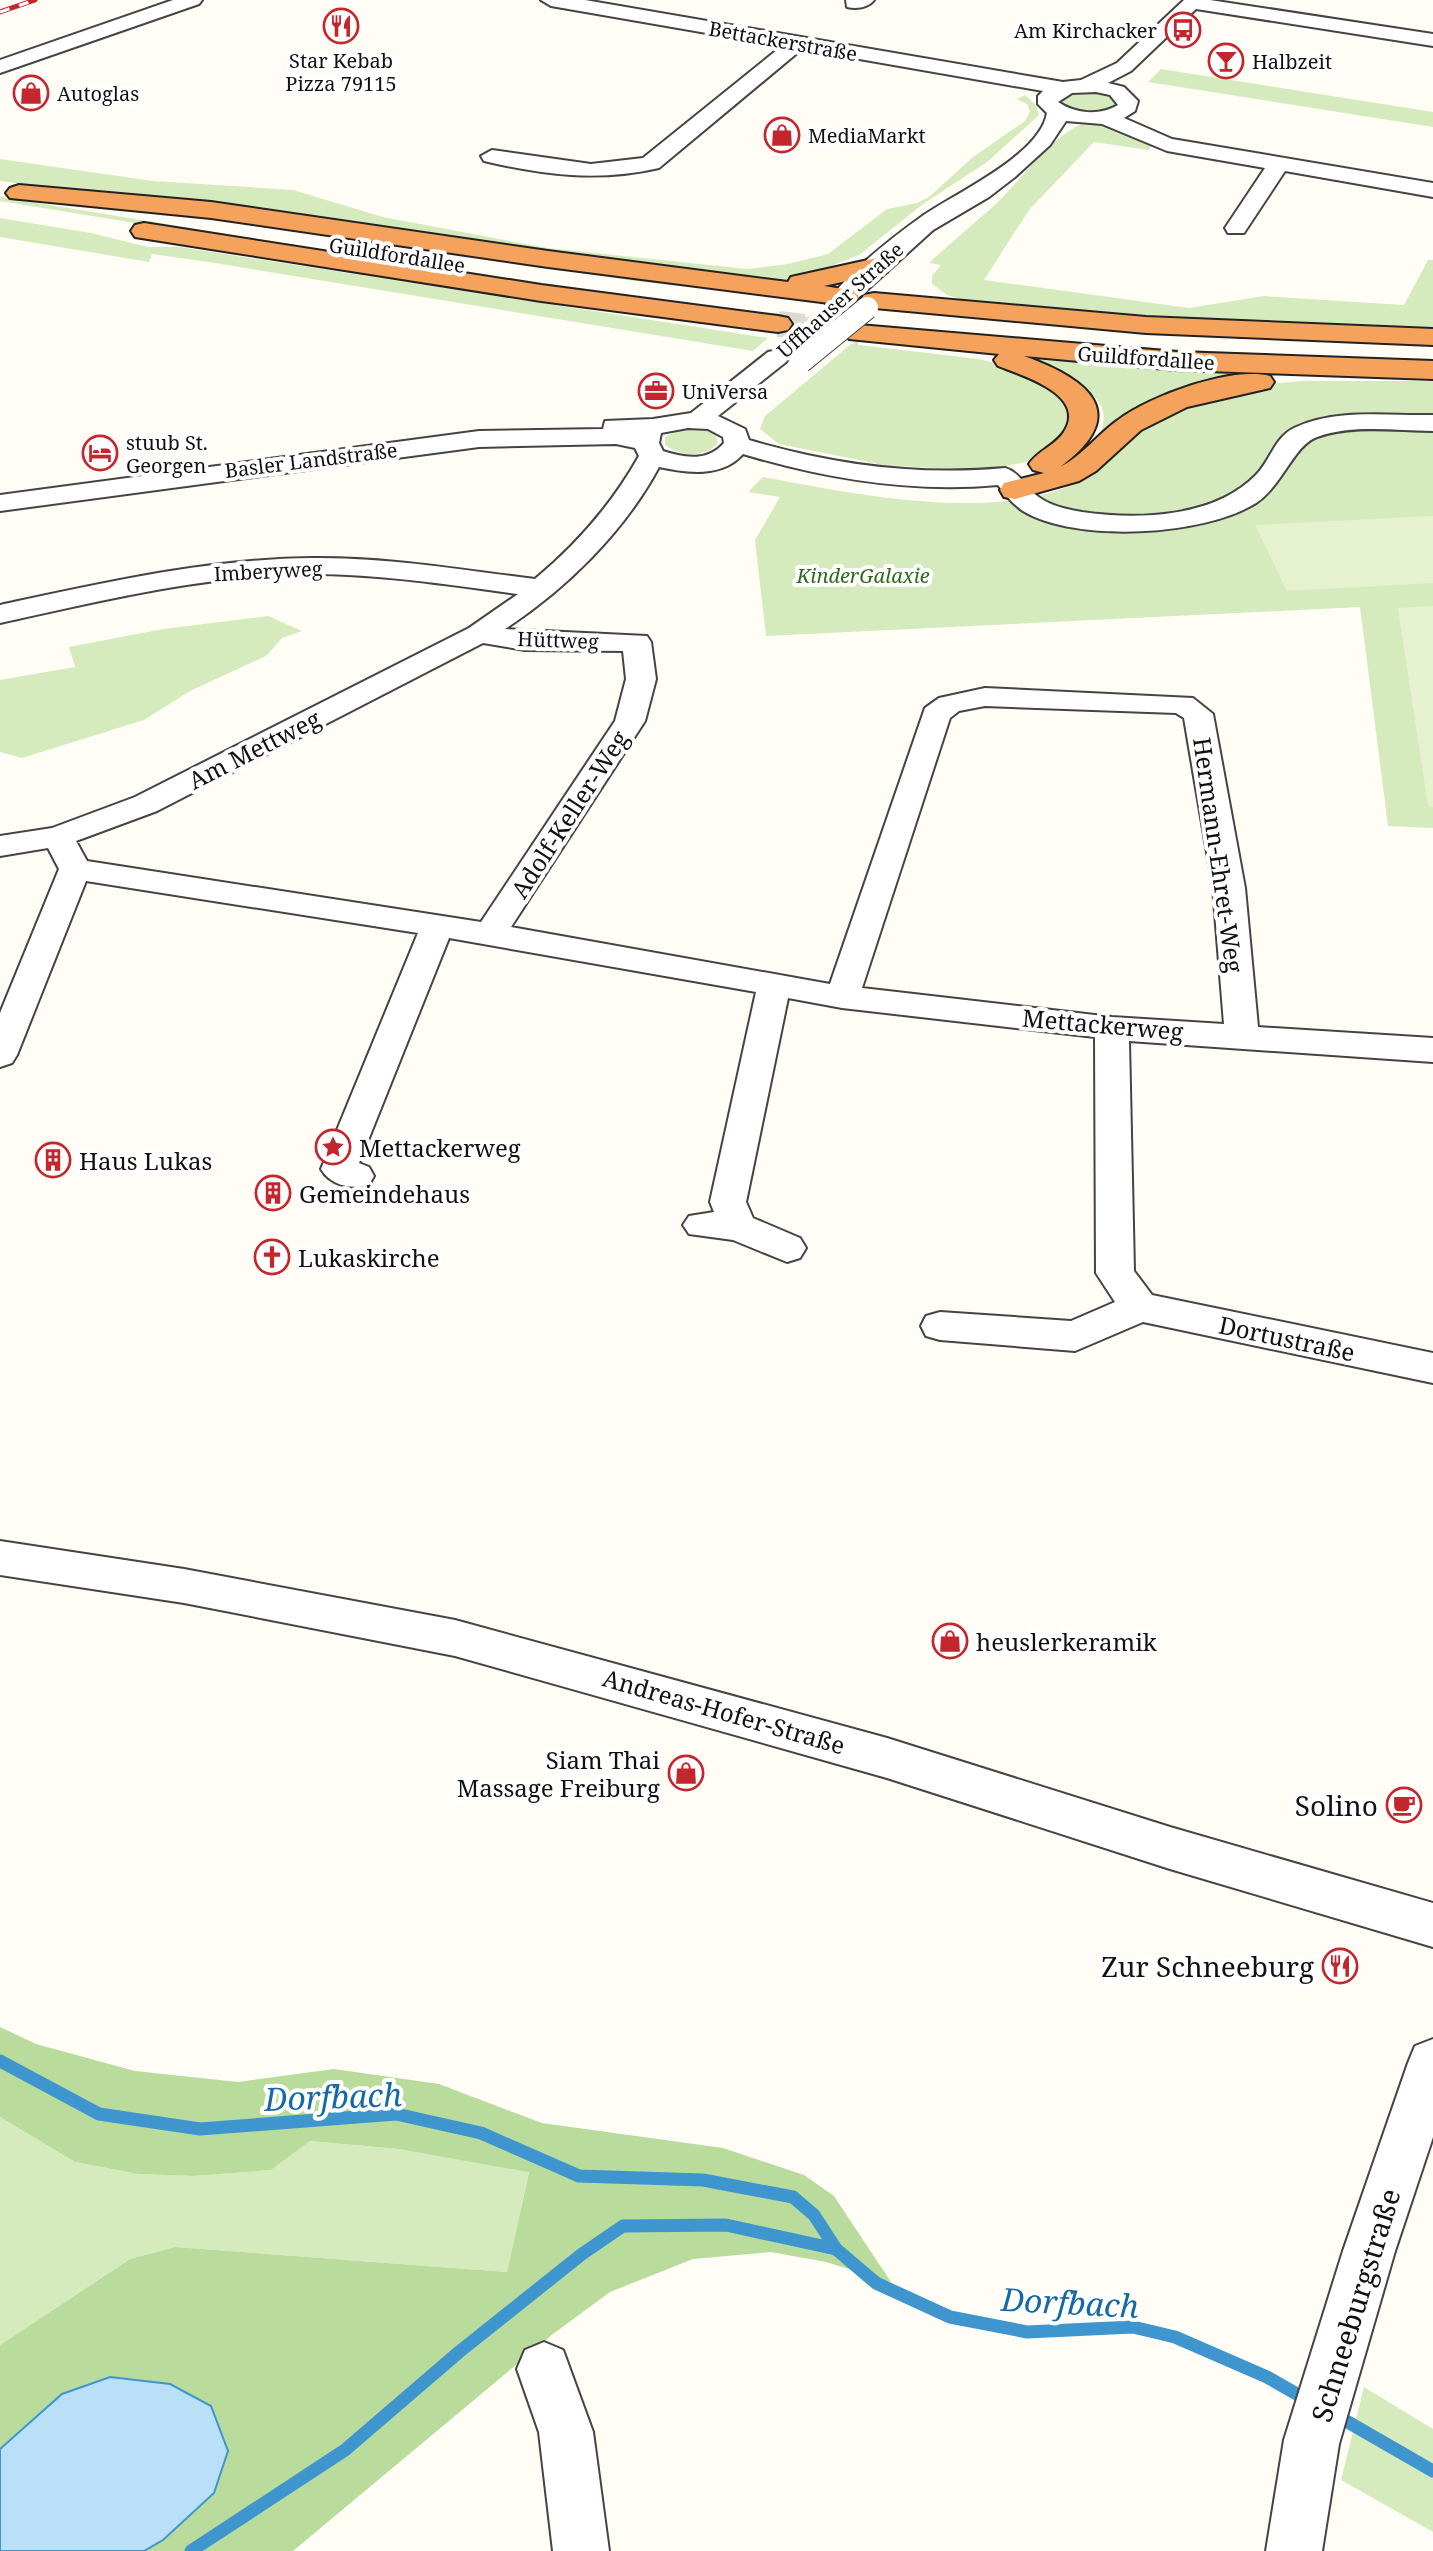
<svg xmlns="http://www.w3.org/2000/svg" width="1433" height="2551" font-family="'Noto Serif',serif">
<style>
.green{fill:#d5ebbd}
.forest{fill:#b9dc9c}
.pitch{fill:#e6f2cf}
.water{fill:#b9e0f7;stroke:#3f96cf;stroke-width:2}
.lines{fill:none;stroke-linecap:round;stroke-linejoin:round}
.stream{stroke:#3f96cf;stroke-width:13}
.highway-tunnel{stroke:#dbdad3;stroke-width:26;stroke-dasharray:26 13;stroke-linecap:butt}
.minor-casing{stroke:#444;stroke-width:4}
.highway-casing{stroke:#222;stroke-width:4}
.minor{fill:#fff;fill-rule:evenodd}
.highway{fill:#f5a25d;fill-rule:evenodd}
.rail-casing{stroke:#c4262e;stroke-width:5}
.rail{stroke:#fff;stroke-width:3;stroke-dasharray:10;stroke-linecap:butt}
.minor-bridge-casing{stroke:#444;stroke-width:24;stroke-linecap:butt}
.minor-bridge{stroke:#fff;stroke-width:22}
.labels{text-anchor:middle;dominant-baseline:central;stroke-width:8;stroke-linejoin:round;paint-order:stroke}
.far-poi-label{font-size:20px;fill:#111;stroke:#fff;text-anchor:start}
.far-street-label{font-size:20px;fill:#111;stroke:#fff}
.far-park-label{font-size:20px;font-style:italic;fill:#2f6b1f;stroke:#fff}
.street-label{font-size:24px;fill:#111;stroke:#fff}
.poi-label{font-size:24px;fill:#111;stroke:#fff;text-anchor:start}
.near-poi-label{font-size:28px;fill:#111;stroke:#fff;text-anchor:end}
.near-street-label{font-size:28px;fill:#111;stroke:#fff}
.near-water-label{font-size:32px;font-style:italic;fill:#1768a6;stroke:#fff}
</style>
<rect width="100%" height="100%" fill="#fffdf5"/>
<g class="green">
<path d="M1161,69L1433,112V127L1148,82Z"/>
<path d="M1079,90L1105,93L1117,103C1103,120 1077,112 1059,103L1060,96Z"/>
<path d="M1025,95L1036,105L1039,115L987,162L923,204L859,255L813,273L805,279L757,281L0,181V159L153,181L293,190L383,217L547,248L747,269L788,264L828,254L887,209L917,203L929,197L973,157L1025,121L1030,111L1027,104L1017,99Z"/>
<path d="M1087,122H1100L1152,145L1148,150L1094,142L1029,210L984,280L1189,308L1264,296L1404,305L1428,260H1433V331L1189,323L967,301L947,295L932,284V276L941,265L929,263C951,243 973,224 995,205C1020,181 1054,132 1087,122Z"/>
<path d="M0,197C260,239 520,284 782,314C998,339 1215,355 1433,359V365L1255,359L877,330L781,319L325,254L0,201Z"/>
<path d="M0,218L91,233L148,247H179L768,338L753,351L215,263L152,254L149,262L0,237Z"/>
<path d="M262,225L812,300L634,281Z"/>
<path d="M894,307L1433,344L1181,335L888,311Z"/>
<path d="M851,344L978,359L1017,368L1070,400L1074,430L1035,460L982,471L884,465L779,444L760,429L765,416Z"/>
<path d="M1033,359L1254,375L1096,444C1128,384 1054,387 1033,359Z"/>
<path d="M1304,381H1433V828L1388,826L1360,607L766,636L755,540L780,497L748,492L763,477C848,493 975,519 1059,490C1088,480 1106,458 1129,441C1148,427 1168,410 1190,401C1225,387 1267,384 1304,381Z"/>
<path d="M684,428H702L715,434L718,443C704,458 681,457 665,445V437Z"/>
<path d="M268,616L302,631L282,638L266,656L190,691L144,720L22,758L0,752V680L75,667L69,647L163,629Z"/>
<path d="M0,2117L75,2162L138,2174L194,2176L271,2170L310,2141L397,2149L529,2171L507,2272L175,2247L130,2259L0,2345Z"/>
<path d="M1364,2387L1433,2429V2532L1341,2480Z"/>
</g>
<path class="forest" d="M0,2027L36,2044L135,2071L238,2082L334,2069L439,2084L542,2123L723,2148L804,2175L834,2196L891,2282L826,2262L771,2252L693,2259L610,2292L553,2334L293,2551H0V2345L130,2259L175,2247L507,2272L529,2172L398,2149L310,2141L271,2170L194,2176L138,2174L75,2162L0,2117Z"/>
<g class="pitch">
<path d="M1433,516V583L1287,591L1255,525Z"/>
<path d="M1433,606V807L1428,806L1398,608Z"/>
</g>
<path class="water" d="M110,2377L170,2384L211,2406L228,2451L214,2493L163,2540L144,2551H0V2449L62,2394Z"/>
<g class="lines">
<g class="stream">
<path d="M0,2061L99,2114L200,2129L396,2114L481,2133L579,2176L703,2180L793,2197L814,2215L836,2249"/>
<path d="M1334,2414L1433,2471"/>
<path d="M191,2551L345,2450L459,2352L582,2254L623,2226L726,2225L836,2249L876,2283L950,2317L1027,2332L1133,2327L1175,2337L1267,2377L1309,2401"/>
</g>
<path class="highway-tunnel" d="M778,324L859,333"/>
<g class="minor-casing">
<g id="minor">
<path d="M173,0H202L199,4L0,73V60Z"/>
<path d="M541,0H585L1063,82L1081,80L1117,63L1184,0H1210L1433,34V46L1196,9L1131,71L1108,83L1124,87L1138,101L1135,111L1124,118L1172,139L1433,183V197L1285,171L1244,233H1228L1225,228L1265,168L1167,151L1102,124L1066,121L1050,145L1015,177L989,197L933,230L846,309H830L826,304C849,271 889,240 921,217C953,194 1040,156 1047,113L1038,104V96L1043,91L802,49L659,168C599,182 543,175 484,161L481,156L492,150L591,164L643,158L782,46L551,6ZM1096,92L1110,95L1118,105C1099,116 1076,114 1058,102L1072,93Z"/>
<path d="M846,0H874C868,8 856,9 847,7Z"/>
<path d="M777,350L786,352L789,357L786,362L718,416L745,429L749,440C834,465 917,476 1005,468C1019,472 1025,486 1036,495C1049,506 1066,509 1082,512C1138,520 1214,518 1256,475C1270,461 1275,437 1294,428C1336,408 1388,416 1433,415V431C1396,431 1353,424 1317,437C1294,445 1282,486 1256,503C1204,536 1076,543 1023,511C1013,504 1005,495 998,485C911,493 826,479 743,454C722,478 687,473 659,467C624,532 567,588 505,629L647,636L651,642L656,679L645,721L511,927L830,984L925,708L939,698L985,688L1193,698L1213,714L1245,888L1258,1027L1433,1038V1062L1129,1041L1134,1271L1152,1295L1433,1353V1383L1143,1322L1075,1351L940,1340L926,1336L921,1326L926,1316L940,1312L1071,1321L1115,1302L1096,1273L1095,1037L842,1008L788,998L746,1202L753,1218L800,1238L806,1248L800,1258L787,1262L733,1240L689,1234L683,1225L689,1216L714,1212L710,1202L756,992L449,938L359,1163L369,1167L374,1176L369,1185C351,1190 330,1185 321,1169L418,933L86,881L17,1055L12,1063L0,1067V1013L59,869L48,848L0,856V836L52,828L135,797L469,628L518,594C449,585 381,574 312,574C206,575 103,600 0,623V605C103,583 206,559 312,558C387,557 461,570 535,579C577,544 612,504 639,456L635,448L616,444L479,447L0,511V495L479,431L603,429L605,421L653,419L691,413L768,352ZM688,428L708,429L723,437L724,443C708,462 684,458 663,451L659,443L661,433ZM483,643L525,650L623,651L626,679L615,721L481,922L87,861L76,841L157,811ZM985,706L1176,713L1184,718L1213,888L1224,1024L1112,1017L862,988L950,718L959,711Z"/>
<path d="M0,1541L184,1569L455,1620L887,1738L1170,1827L1433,1903V1947L1170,1869L887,1778L455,1656L184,1603L0,1575Z"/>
<path d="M1433,2039V2137L1395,2251L1339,2444L1322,2551H1266L1284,2440L1343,2251L1408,2063L1415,2046Z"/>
<path d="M544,2342L563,2350L593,2432L609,2551H553L539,2432L517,2369L525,2350Z"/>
</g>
</g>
<g class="highway-casing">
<g id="highway">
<path d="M19,185L211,202L548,251L788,282L791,277L877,258L887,260L890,266L887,272L824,286L855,291L859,297L855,303L845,305L548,267L211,218L10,198L6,193L10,188Z"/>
<path d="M144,223L541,285L778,316L788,318L792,324L788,330L778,332L541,301L135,237L131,231L135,225Z"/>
<path d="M874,293L1146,317L1433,329V345L1146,333L864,307L860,301L864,295Z"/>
<path d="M859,325L1177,352L1433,361V379L1177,370L1024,356C1088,379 1133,413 1060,467C1083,455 1097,435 1118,420C1150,396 1231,366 1270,376L1274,382L1270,388L1187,407L1141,430L1096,471L1079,481L1015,499L1004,497L1000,490L1004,483L1044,473L1033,470L1029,464C1038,450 1057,445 1065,430C1086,394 1021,375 998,366L994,360L999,354L849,339L845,333L849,327Z"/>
</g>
</g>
<use href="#minor" class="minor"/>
<use href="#highway" class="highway"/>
<g class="rail-casing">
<path id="rail" d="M0,12L35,0"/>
</g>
<use href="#rail" class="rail"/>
<g class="minor-bridge-casing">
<path id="minor-bridge" d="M801,362L867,308"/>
</g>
<use href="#minor-bridge" class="minor-bridge"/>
</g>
<defs>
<g id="restaurant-ring" transform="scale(1.8)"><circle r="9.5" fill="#fff" stroke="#c4262e" stroke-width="1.5"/><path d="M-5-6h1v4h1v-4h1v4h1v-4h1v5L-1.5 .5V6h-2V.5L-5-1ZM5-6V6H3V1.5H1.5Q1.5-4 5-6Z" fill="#c4262e"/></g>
<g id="bus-ring" transform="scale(1.8)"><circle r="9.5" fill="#fff" stroke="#c4262e" stroke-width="1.5"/><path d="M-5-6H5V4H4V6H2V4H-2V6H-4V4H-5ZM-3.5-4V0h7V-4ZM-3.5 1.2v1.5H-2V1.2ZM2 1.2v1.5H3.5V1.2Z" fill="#c4262e"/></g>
<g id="bar-ring" transform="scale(1.8)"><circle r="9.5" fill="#fff" stroke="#c4262e" stroke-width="1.5"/><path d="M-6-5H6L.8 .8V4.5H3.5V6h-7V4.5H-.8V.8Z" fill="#c4262e"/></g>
<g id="shop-ring" transform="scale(1.8)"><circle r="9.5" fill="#fff" stroke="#c4262e" stroke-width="1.5"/><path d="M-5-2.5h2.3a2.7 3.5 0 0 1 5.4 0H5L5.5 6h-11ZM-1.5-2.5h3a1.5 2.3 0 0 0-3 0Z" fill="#c4262e"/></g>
<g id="office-ring" transform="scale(1.8)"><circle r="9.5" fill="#fff" stroke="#c4262e" stroke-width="1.5"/><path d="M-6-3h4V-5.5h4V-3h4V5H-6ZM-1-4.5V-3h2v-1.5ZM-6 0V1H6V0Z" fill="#c4262e"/></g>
<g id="hotel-ring" transform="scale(1.8)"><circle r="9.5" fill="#fff" stroke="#c4262e" stroke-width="1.5"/><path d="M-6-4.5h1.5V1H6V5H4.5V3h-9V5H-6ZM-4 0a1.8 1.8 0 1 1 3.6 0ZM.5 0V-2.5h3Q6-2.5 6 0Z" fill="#c4262e"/></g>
<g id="sight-ring" transform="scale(1.8)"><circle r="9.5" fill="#fff" stroke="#c4262e" stroke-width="1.5"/><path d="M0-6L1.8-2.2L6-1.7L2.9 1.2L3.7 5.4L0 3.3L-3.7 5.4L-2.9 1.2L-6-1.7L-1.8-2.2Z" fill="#c4262e"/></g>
<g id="building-ring" transform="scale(1.8)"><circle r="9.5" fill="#fff" stroke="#c4262e" stroke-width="1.5"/><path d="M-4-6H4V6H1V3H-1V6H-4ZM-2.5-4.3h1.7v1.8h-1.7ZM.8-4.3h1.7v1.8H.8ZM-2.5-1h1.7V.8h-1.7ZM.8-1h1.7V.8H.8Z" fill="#c4262e"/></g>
<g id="church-ring" transform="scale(1.8)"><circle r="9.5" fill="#fff" stroke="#c4262e" stroke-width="1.5"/><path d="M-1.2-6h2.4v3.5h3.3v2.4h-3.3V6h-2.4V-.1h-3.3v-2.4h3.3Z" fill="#c4262e"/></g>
<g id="cafe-ring" transform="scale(1.8)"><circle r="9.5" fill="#fff" stroke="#c4262e" stroke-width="1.5"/><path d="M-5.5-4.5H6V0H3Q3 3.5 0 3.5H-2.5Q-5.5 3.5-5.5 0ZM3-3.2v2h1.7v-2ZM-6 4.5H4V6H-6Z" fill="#c4262e"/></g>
</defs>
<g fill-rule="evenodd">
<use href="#restaurant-ring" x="341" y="26"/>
<use href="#bus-ring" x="1183" y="30"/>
<use href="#bar-ring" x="1226" y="61"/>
<use href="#shop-ring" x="31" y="93"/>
<use href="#shop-ring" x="782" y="135"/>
<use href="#office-ring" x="656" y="391"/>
<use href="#hotel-ring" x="100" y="453"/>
<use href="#sight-ring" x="333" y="1147"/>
<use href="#building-ring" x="53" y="1160"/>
<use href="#building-ring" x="273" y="1193"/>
<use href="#church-ring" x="272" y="1257"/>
<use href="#shop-ring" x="950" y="1641"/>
<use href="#shop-ring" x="686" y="1773"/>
<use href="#cafe-ring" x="1404" y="1805"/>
<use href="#restaurant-ring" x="1340" y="1966"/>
</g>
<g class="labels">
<g class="far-poi-label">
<text x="1157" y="30" text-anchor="end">Am Kirchacker</text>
<text x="341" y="60" text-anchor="middle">Star Kebab<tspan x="341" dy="23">Pizza 79115</tspan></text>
<text x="1252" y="61">Halbzeit</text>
<text x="57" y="93">Autoglas</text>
<text x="808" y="135">MediaMarkt</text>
<text x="682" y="391">UniVersa</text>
<text x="126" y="442">stuub St.<tspan x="126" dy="23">Georgen</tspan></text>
</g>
<g class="far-street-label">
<text transform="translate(783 41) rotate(10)">Bettackerstraße</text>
<text transform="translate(397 255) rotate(9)">Guildfordallee</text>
<text transform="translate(840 300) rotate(-42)">Uffhauser Straße</text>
<text transform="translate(1146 358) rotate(4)">Guildfordallee</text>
<text transform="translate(311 460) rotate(-7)">Basler Landstraße</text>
<text transform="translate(268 571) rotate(-3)">Imberyweg</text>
<text transform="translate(558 640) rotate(2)">Hüttweg</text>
</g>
<g class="far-park-label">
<text x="863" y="575">KinderGalaxie</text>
</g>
<g class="street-label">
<text transform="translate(254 749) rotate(-27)">Am Mettweg</text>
<text transform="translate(569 814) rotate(-57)">Adolf-Keller-Weg</text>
<text transform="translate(1219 855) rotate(82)">Hermann-Ehret-Weg</text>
<text transform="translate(1103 1024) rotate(5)">Mettackerweg</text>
<text transform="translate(1287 1338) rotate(12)">Dortustraße</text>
<text transform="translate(724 1711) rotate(16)">Andreas-Hofer-Straße</text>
</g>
<g class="poi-label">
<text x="359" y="1147">Mettackerweg</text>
<text x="79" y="1160">Haus Lukas</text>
<text x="299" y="1193">Gemeindehaus</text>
<text x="298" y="1257">Lukaskirche</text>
<text x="976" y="1641">heuslerkeramik</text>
<text x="660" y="1759" text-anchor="end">Siam Thai<tspan x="660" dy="28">Massage Freiburg</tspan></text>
</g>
<g class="near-poi-label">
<text x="1378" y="1805">Solino</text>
<text x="1314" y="1966">Zur Schneeburg</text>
</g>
<g class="near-street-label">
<text transform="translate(1355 2305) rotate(-73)">Schneeburgstraße</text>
</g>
<g class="near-water-label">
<text transform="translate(333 2096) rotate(-2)">Dorfbach</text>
<text transform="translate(1070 2302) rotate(3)">Dorfbach</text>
</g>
</g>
</svg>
